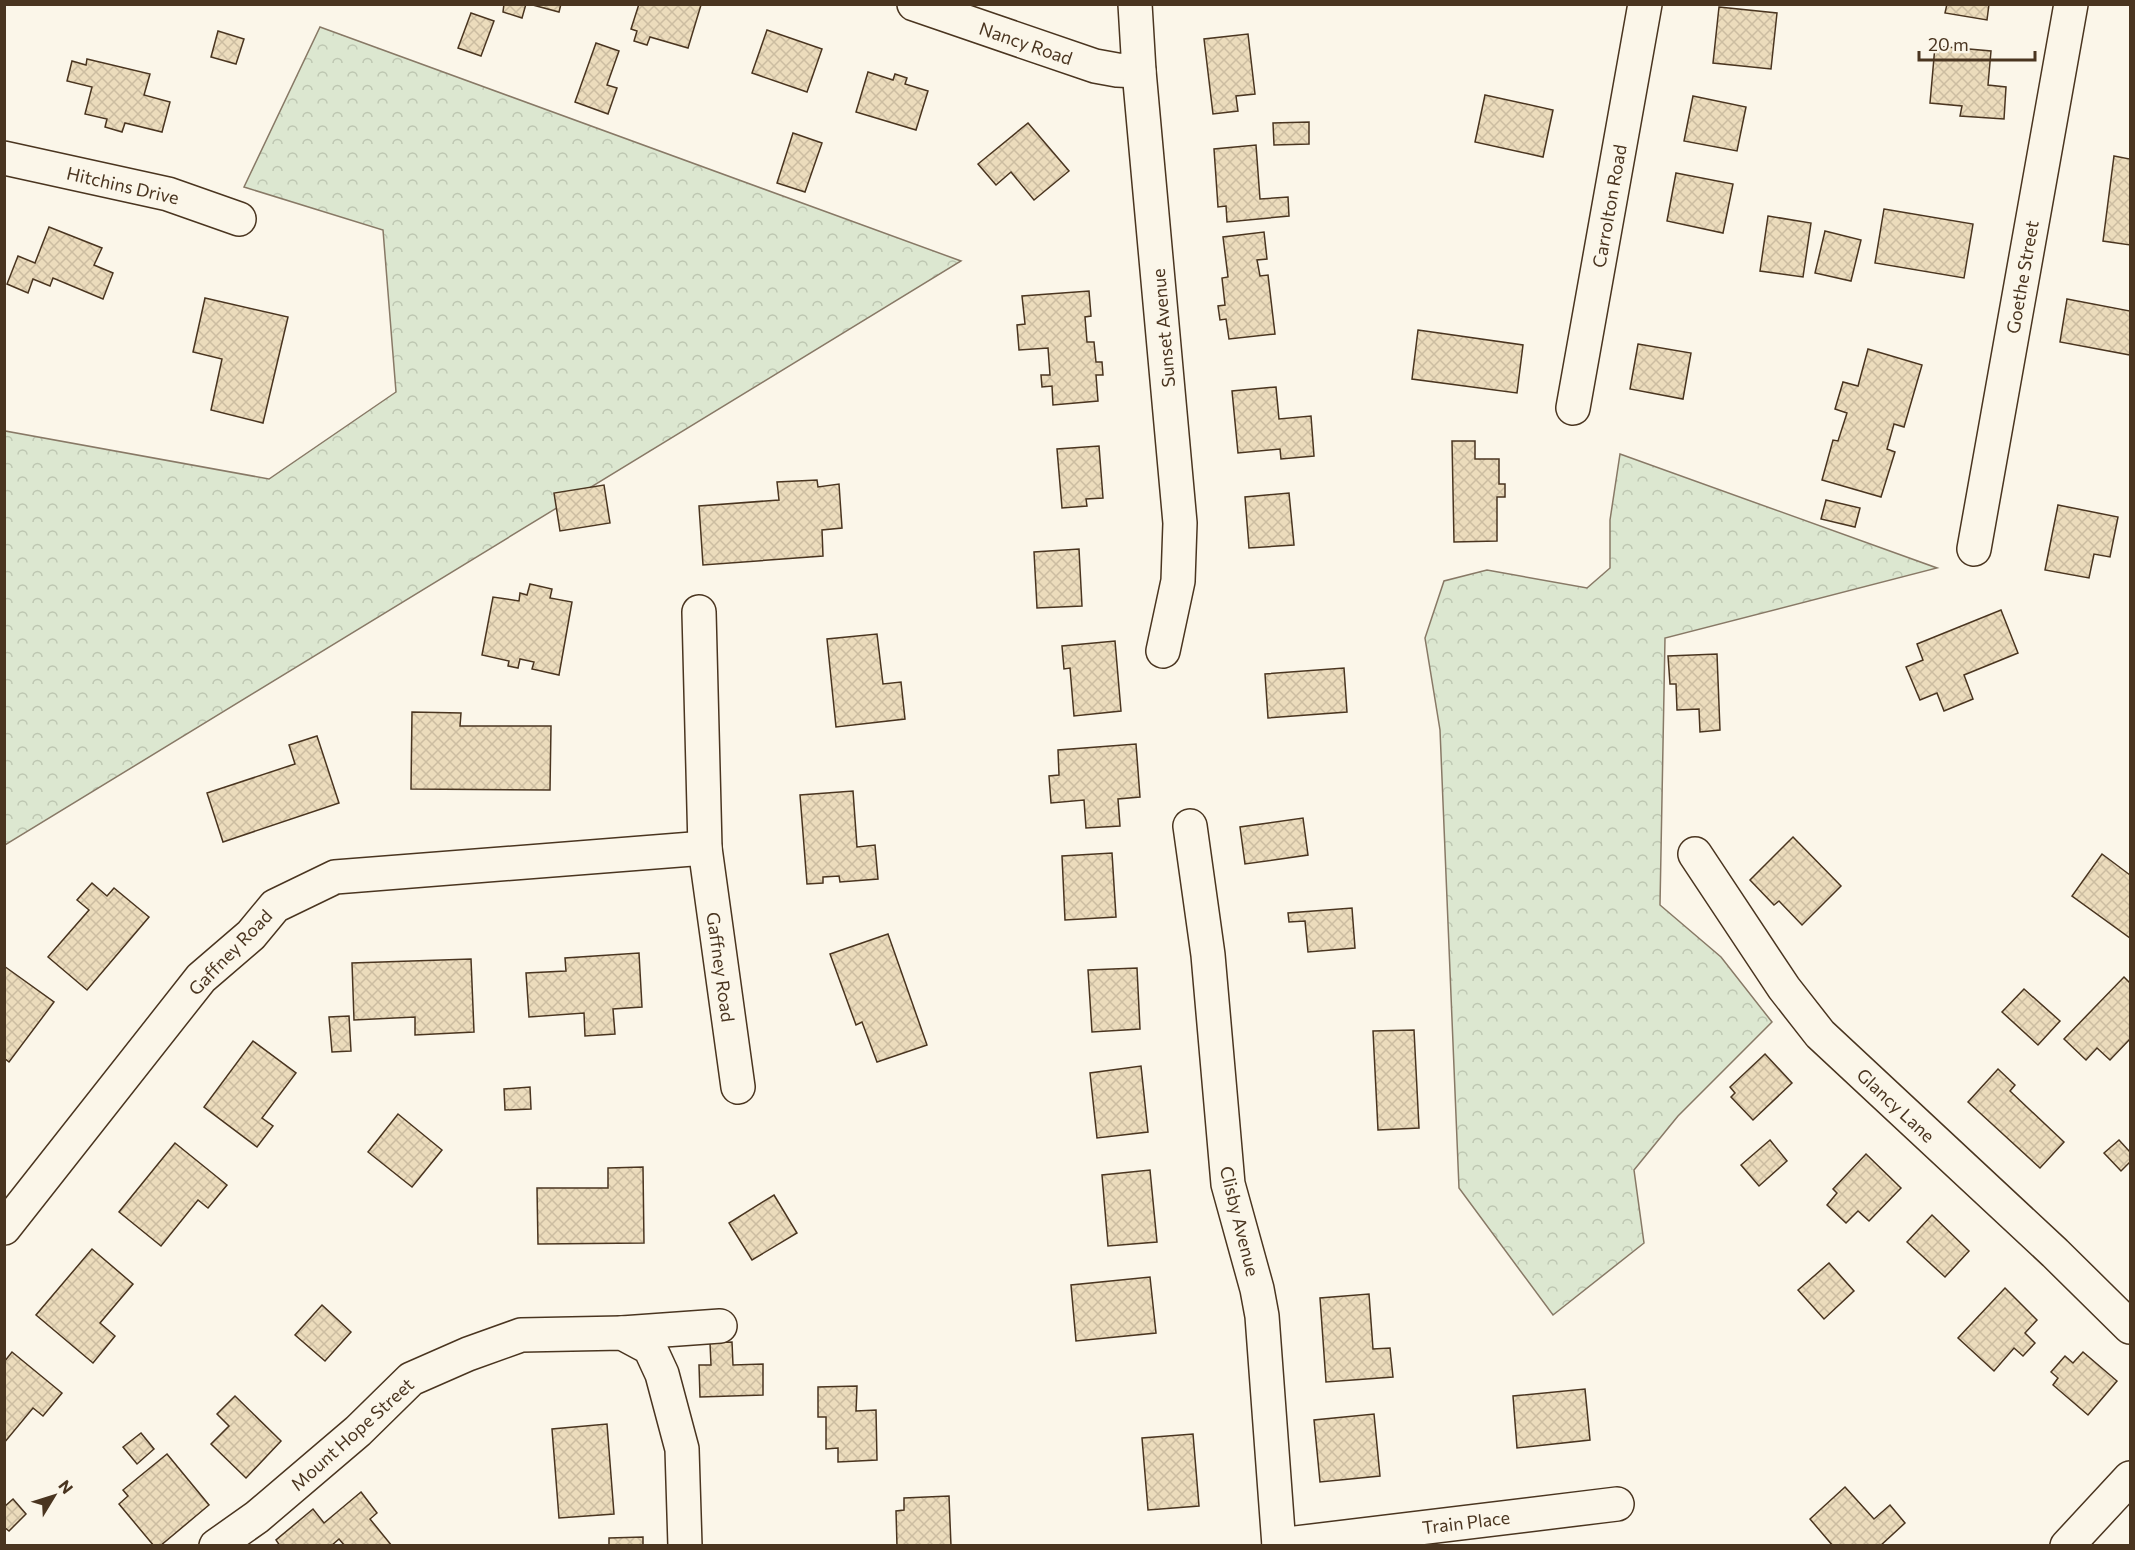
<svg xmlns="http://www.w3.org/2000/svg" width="2135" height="1550" font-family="Commissioner,sans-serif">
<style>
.forest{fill:url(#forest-crowns);stroke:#887966;stroke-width:1.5}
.building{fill:url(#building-cross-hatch);stroke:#4a3520;stroke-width:1.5}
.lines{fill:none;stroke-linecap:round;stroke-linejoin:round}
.minor-casing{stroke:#4a3520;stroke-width:36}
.major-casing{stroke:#4a3520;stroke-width:36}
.minor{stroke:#fbf6e9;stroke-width:33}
.major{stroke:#fbf6e9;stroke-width:33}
.labels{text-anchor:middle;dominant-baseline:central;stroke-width:4.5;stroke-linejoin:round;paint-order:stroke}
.street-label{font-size:18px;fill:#4a3520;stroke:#fbf6e9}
</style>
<defs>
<pattern id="forest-crowns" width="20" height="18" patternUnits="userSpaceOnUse" patternTransform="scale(1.5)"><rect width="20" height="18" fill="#dce7d0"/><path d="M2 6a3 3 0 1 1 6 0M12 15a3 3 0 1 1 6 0" fill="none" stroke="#bec7b2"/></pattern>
<pattern id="building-cross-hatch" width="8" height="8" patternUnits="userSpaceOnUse" patternTransform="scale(1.5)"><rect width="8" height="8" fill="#ecdcbc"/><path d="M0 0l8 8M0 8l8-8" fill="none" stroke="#ccbda1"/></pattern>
</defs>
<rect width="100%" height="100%" fill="#fbf6e9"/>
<g class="forest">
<path d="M320,27L961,261L5,845V431L269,479L396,392L383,230L244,187Z"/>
<path d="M1620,454L1937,568L1665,638L1660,905L1721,957L1772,1022L1678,1116L1634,1170L1644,1243L1553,1315L1459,1188L1440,730L1425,638L1444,581L1487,570L1587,588L1610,568V520Z"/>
</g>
<g class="building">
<path d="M504,4H526L522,18L503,12Z"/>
<path d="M529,4H561L559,12Z"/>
<path d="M639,4L701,5L688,48L650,37L647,45L634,41L637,31L631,29Z"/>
<path d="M1947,4H1989L1987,20L1945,13Z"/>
<path d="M1719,7L1777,13L1771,69L1713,63Z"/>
<path d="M471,13L494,21L481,56L458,48Z"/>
<path d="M767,30L822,49L807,92L752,73Z"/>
<path d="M218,31L244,39L236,64L211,57Z"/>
<path d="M1248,34L1255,94L1236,96L1238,111L1213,114L1204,39Z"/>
<path d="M596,43L619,51L607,85L617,88L608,114L575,102Z"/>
<path d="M1935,46L1991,51L1988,85L2006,87L2004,119L1960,116L1962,106L1930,103Z"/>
<path d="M87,59L150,74L144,95L170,102L162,132L125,123L122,132L105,127L107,119L85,114L92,87L67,81L72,61L86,65Z"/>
<path d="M868,72L893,80L895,74L907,78L905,84L928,91L916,130L856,112Z"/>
<path d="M1485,95L1553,110L1543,157L1475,142Z"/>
<path d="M1693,96L1746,107L1737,151L1684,141Z"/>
<path d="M1309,122V144L1274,145L1273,123Z"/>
<path d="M1028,123L1069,171L1034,200L1011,172L996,185L978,164Z"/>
<path d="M793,133L822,143L805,192L777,183Z"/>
<path d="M1256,145L1260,199L1288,197L1289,216L1227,222L1226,206L1218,207L1214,149Z"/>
<path d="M2114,156L2130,159V245L2103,241Z"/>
<path d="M1676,173L1733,184L1723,233L1667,221Z"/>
<path d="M1884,209L1973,224L1964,278L1875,263Z"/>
<path d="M1768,216L1811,223L1803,277L1760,271Z"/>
<path d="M49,227L102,248L94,265L113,273L103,299L53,278L50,286L33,279L28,293L7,284L18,256L35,263Z"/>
<path d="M1825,231L1861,240L1851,281L1815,273Z"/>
<path d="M1264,232L1267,259L1257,260L1260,276L1268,275L1275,334L1229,339L1226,319L1220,320L1218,306L1225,305L1222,278L1228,277L1223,237Z"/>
<path d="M1089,291L1091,316L1085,317L1087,342H1094L1096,362H1102L1103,375H1096L1098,401L1053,405L1052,386L1042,387L1041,375H1050L1048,348L1019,350L1017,325L1025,324L1022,296Z"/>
<path d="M205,298L288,317L263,423L211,410L222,359L193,352Z"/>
<path d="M2067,299L2130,311V355L2060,342Z"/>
<path d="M1418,330L1523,345L1517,393L1412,379Z"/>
<path d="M1638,344L1691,353L1683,399L1630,389Z"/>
<path d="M1868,349L1922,365L1904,427L1894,424L1887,449L1895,452L1881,497L1822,480L1833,440L1838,441L1847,413L1835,409L1843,382L1858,386Z"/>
<path d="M1276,387L1279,419L1311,416L1314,456L1281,459L1280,449L1238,453L1232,391Z"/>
<path d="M1452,441H1475V459H1499V484H1505V497H1497V541L1454,542Z"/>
<path d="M1099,446L1103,498L1086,499L1087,506L1062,508L1057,449Z"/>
<path d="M817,480L818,487L839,484L842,528L822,530L823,556L703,565L699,506L779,500L777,482Z"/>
<path d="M604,485L610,523L560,531L554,493Z"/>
<path d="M1289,493L1294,545L1249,548L1245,497Z"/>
<path d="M1826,500L1860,508L1855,527L1821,519Z"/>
<path d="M2058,505L2118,517L2110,557L2094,554L2089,578L2045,570Z"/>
<path d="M1079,549L1082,606L1037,608L1034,552Z"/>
<path d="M530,584L552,589L550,598L572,602L559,675L532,669L534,662L520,659L518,668L508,666L509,661L482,655L493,597L519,601L520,593L527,595Z"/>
<path d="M2001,610L2018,653L1964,675L1973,699L1944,711L1937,693L1920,700L1906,667L1923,660L1917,644Z"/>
<path d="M877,634L883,684L901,682L905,719L836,727L827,639Z"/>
<path d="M1115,641L1121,711L1074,716L1070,668L1064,669L1062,646Z"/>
<path d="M1717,654L1720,730L1700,732L1699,709L1677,710L1676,684H1670L1668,656Z"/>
<path d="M1344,668L1347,712L1268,718L1265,674Z"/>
<path d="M412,712L461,713L460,726H551L550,790L411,789Z"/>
<path d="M317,736L339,803L223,842L207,793L295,764L289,745Z"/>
<path d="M1136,744L1140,797L1118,799L1120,826L1086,828L1084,800L1051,803L1049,776L1059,775L1058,750Z"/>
<path d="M853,791L857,847L875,845L878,879L840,882L839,876L823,877V883L807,884L800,795Z"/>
<path d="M1303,818L1308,855L1245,864L1240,827Z"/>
<path d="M1793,837L1841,886L1802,925L1779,901L1774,905L1750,880Z"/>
<path d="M1112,853L1116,917L1065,920L1062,856Z"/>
<path d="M2102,854L2130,875V938L2072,896Z"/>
<path d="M92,883L107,896L114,888L149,917L87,990L48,957L89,910L77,900Z"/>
<path d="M1352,908L1355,948L1308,952L1305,921L1289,922L1288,913Z"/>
<path d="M888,934L927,1045L877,1062L862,1022L856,1025L830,954Z"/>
<path d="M639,953L642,1007L613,1009L615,1034L585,1036L584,1013L529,1017L526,973L566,971L565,958Z"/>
<path d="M471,959L474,1032L415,1035V1017L354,1020L352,963Z"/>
<path d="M4,966L54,1002L9,1062L4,1058Z"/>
<path d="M1137,968L1140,1029L1092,1032L1088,970Z"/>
<path d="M2124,977L2130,983V1039L2110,1060L2097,1048L2086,1060L2064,1039Z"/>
<path d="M2024,989L2060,1021L2038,1045L2002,1012Z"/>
<path d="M349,1016L351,1051L332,1052L329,1017Z"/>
<path d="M1414,1030L1419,1128L1378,1130L1373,1031Z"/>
<path d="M253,1041L296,1073L262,1118L273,1126L257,1147L204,1107Z"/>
<path d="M1765,1054L1792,1083L1753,1120L1731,1097L1735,1093L1730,1087Z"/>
<path d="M1141,1066L1148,1132L1097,1138L1090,1073Z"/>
<path d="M1998,1069L2015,1085L2010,1091L2064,1142L2040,1168L1968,1102Z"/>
<path d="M530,1087L531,1109L505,1110L504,1089Z"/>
<path d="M398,1114L442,1150L412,1187L368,1152Z"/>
<path d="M1770,1140L1787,1161L1759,1186L1741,1165Z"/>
<path d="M2119,1140L2130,1152V1162L2121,1171L2104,1153Z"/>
<path d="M175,1143L227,1185L208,1208L198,1200L161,1246L119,1212Z"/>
<path d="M1866,1154L1901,1188L1869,1221L1858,1211L1846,1223L1827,1205L1837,1193L1833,1189Z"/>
<path d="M643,1167L644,1243L538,1244L537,1188H608V1168Z"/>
<path d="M1150,1170L1157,1242L1108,1246L1102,1175Z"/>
<path d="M774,1195L797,1233L752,1260L729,1223Z"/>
<path d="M1932,1215L1969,1251L1945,1277L1907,1242Z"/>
<path d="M92,1249L133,1284L100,1323L115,1336L93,1363L36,1315Z"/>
<path d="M1829,1263L1854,1291L1824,1319L1798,1290Z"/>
<path d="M1150,1277L1156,1333L1076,1341L1071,1285Z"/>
<path d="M2005,1288L2037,1320L2025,1333L2035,1343L2023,1356L2014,1348L1994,1371L1958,1338Z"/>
<path d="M1369,1294L1373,1349L1390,1348L1393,1377L1326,1382L1320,1298Z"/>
<path d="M322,1305L351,1332L325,1361L295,1335Z"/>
<path d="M732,1342L733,1365L763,1364V1395L700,1397L699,1365H711L710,1343Z"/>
<path d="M12,1352L62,1393L43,1416L33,1408L4,1443V1362Z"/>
<path d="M2083,1352L2117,1381L2088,1415L2053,1385L2058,1378L2051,1372L2065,1356L2073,1363Z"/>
<path d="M857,1386L856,1411L876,1410L877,1460L838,1462V1448L826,1449V1417H818V1387Z"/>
<path d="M1585,1389L1590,1440L1517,1448L1513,1396Z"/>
<path d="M235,1396L281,1441L246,1478L211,1444L229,1426L217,1414Z"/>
<path d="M1374,1414L1380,1476L1320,1482L1314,1420Z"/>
<path d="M607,1424L614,1514L559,1518L552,1429Z"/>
<path d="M141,1433L154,1449L137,1464L123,1447Z"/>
<path d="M1193,1434L1199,1506L1148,1510L1142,1438Z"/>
<path d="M167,1454L209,1505L160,1546H154L119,1504L128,1496L123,1490Z"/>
<path d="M1845,1487L1874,1519L1890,1505L1905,1523L1880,1546H1833L1810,1519Z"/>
<path d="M361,1492L377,1513L370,1519L392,1546H345L339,1539L331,1546H280L276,1540L313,1509L324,1523Z"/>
<path d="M949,1496L951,1546H897L896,1511L904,1510V1498Z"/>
<path d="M13,1499L26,1514L9,1531L4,1527V1507Z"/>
<path d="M643,1537V1546H609V1538Z"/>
</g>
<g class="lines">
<g class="minor-casing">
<g id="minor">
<path d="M914,4L1095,66L1117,70L1139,71"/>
<path d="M1135,4L1139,71L1180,523L1178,581L1163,651"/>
<path d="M4,158L168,194L239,219"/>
<path d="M1573,408L1645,4"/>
<path d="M1974,549L2071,4"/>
<path d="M699,612L705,848L738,1087"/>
<path d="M1190,826L1208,955L1228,1184L1257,1289L1262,1316L1279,1546"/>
<path d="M1695,854L1784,988L1820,1034L2055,1253L2130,1327"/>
<path d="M4,1228L201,978L251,935L275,906L335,877L705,848"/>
<path d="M622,1333L720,1326"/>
<path d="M1279,1545L1617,1504"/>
<path d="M216,1546L257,1517L358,1431L411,1379L468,1354L521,1335L622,1333L650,1348L662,1374L682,1449L685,1546"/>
</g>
</g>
<g class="major-casing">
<path id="major" d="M2067,1546L2130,1478"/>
</g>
<use href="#minor" class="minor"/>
<use href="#major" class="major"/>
</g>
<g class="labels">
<g class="street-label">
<text transform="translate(1026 43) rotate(19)">Nancy Road</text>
<text transform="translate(123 185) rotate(13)">Hitchins Drive</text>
<text transform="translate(1609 206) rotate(-80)">Carrolton Road</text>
<text transform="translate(2022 277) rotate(-80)">Goethe Street</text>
<text transform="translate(1163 328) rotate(-95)">Sunset Avenue</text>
<text transform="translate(230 952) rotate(-46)">Gaffney Road</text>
<text transform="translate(721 967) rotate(82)">Gaffney Road</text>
<text transform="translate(1896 1105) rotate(43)">Glancy Lane</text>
<text transform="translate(1240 1221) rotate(76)">Clisby Avenue</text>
<text transform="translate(352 1434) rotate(-42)">Mount Hope Street</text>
<text transform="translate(1466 1522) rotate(-7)">Train Place</text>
</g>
</g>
<rect width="2135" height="1550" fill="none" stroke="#4a3520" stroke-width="12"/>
<g transform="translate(54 1496) rotate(52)" stroke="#fbf6e9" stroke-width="4.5" paint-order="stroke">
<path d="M0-4.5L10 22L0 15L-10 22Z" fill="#4a3520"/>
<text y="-9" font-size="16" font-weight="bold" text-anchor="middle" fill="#4a3520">N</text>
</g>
<path d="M1919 51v9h116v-9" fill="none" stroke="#4a3520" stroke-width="3"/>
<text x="1928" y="51" font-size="18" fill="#4a3520" stroke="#fbf6e9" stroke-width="4.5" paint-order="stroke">20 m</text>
</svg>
